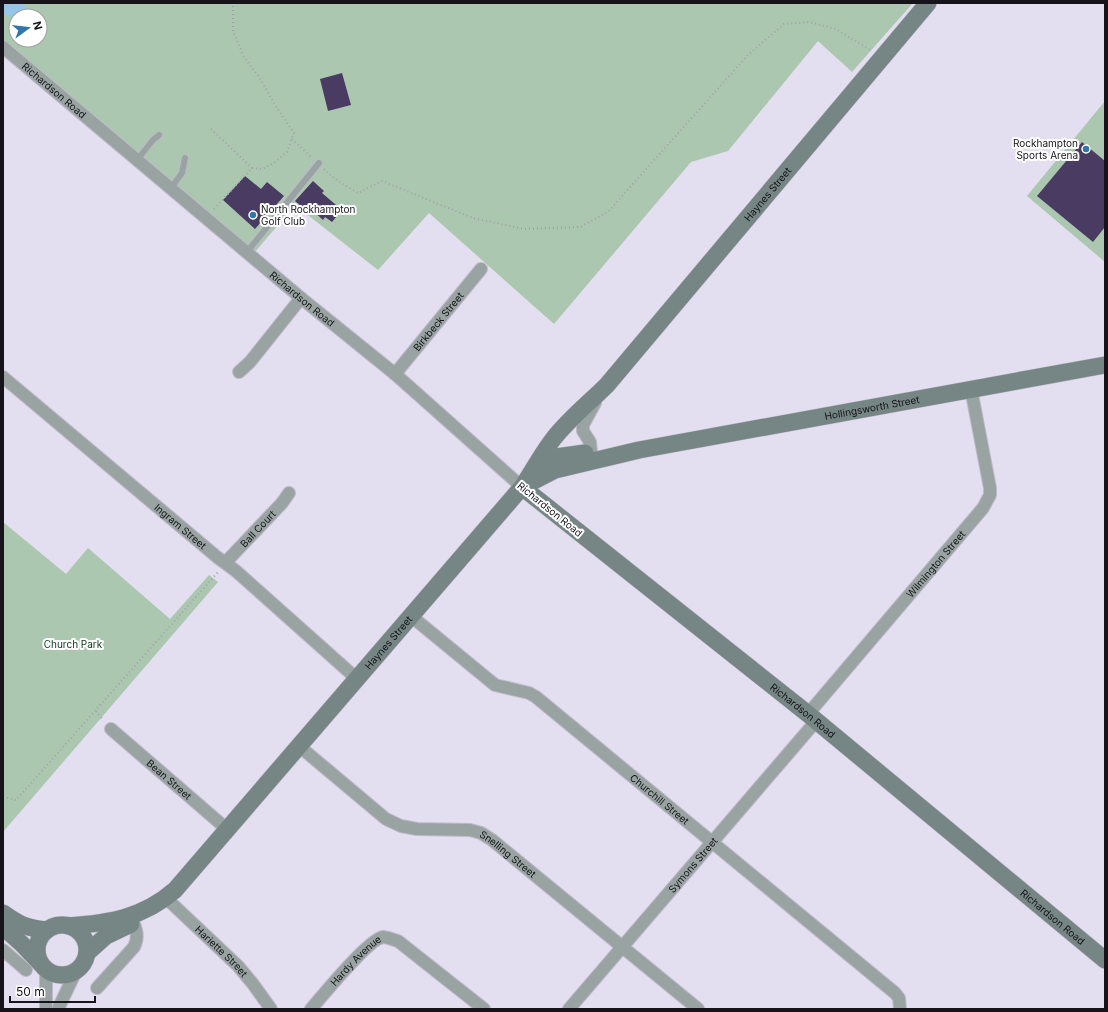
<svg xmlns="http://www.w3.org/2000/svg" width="1108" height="1012" font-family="Inter,sans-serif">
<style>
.green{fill:#acc7b0;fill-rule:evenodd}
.water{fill:#97c5e5}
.building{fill:#4a3b62}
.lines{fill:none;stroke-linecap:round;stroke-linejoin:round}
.lane-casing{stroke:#bfbaca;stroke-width:8}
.street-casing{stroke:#bfbaca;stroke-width:14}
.secondary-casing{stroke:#bfbaca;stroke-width:18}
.path{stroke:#a39fad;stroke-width:2;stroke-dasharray:1 3;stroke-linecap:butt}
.lane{stroke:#99a4a2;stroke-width:6}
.street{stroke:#99a4a2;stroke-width:12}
.secondary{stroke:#768684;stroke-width:17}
.poi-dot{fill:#3076ab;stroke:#fff;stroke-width:1.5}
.labels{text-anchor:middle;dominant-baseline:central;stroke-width:4;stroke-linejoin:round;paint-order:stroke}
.street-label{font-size:10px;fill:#16141a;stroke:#fff}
.poi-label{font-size:10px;fill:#16141a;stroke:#fff;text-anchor:end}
.park-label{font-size:10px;fill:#043615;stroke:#fff}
</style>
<rect width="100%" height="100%" fill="#e4def1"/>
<g class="green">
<path d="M3,3H913L852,72L818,41L728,151L691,162L554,324L429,213L378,270L295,205L255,252L3,40ZM16,16H40V40H16Z"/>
<path d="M1105,101V262L1027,196Z"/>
<path d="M3,522L66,574L88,548L170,619L209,575L218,582L3,832Z"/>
</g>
<path class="water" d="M3,3H24L26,7V16H16V19H13L3,13Z"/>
<g class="building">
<path d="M342,73L351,105L328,111L320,79Z"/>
<path d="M1082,142L1105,161V227L1093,242L1037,196Z"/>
<path d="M245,176L261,189L267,182L284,196L255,229L223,200Z"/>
<path d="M313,181L324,191L322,193L342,210L332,222L325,217L323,220L310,208L307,211L295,201Z"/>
</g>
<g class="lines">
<g class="lane-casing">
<g id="lane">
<path d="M137,160L153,140L159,135"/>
<path d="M171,188L182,173L185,158"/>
<path d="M247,252L319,163"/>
</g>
</g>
<g class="street-casing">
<g id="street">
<path id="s1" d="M3,47L301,298L395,374L522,487"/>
<path d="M239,372L250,362L301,298"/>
<path id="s2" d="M395,374L481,269"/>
<path id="s3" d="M3,377L217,557L236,571L356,678"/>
<path d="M592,462L590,442L583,431V425L595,403"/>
<path id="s4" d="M226,562L282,503L289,493"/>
<path id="s5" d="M411,616L495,685L529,693L536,697L895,993L899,998L900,1009"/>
<path id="s6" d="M808,714L983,508L990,495V488L971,389"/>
<path id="s7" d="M111,729L228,830"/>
<path id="s8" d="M299,746L386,819L401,826L417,829L470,830L481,833L492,840L698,1009"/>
<path id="s9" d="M166,898L238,966L253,984L271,1009"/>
<path d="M3,950L26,970"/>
<path d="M97,988L134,947C140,935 135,927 131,916"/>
<path d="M46,1009V970"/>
<path d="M58,1009L76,971"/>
<path id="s10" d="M311,1009C322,996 369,939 383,937C387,937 394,940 398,941L484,1009"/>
<path id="s11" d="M569,1009L817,720"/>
</g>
</g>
<g class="secondary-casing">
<g id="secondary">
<path d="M537,465L556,457L585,453"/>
<path id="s12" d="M524,486L555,470L639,450L1105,365"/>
<path id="s13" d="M522,487L808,714L1105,960"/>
<path d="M3,913C20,925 26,928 47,930"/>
<circle cx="62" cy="950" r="25"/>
<path id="s14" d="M69,926C109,923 143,918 175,890L522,487C533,471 542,453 554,438C569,419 590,402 607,385L928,3"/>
<path d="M3,927L22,944L41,964"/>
<path d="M87,953L106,936L131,924"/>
</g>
</g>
<g class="path">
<path d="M211,129L252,168"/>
<path d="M292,139L312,158"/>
<path d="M324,169L335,179L358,193L382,181L473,218L524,229L580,227L608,212L748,55L784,24L809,22L836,29L870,50"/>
<path d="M214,209L252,168L262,169L274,163L287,152L294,133L277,108L259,77L244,57L233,31V3"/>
<path d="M96,711L103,720"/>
<path d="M3,797L16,800L219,571"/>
</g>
<use href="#lane" class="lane"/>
<use href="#street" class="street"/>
<use href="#secondary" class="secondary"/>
</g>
<g class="poi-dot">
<circle cx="1086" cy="149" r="4"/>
<circle cx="253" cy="215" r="4"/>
</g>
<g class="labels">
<g class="street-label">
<text stroke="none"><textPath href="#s1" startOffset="67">Richardson Road</textPath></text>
<text stroke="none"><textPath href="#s14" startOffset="1029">Haynes Street</textPath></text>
<text stroke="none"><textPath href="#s1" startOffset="391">Richardson Road</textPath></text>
<text stroke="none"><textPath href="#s2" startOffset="68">Birkbeck Street</textPath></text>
<text stroke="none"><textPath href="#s12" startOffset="358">Hollingsworth Street</textPath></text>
<text transform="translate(550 509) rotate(39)">Richardson Road</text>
<text stroke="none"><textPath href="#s3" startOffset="232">Ingram Street</textPath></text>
<text stroke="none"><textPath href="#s4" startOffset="46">Ball Court</textPath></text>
<text stroke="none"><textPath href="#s6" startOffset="197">Wilmington Street</textPath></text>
<text stroke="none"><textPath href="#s14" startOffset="441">Haynes Street</textPath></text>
<text stroke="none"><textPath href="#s13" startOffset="359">Richardson Road</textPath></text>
<text stroke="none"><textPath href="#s7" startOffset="77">Bean Street</textPath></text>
<text stroke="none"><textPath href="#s5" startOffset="312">Churchill Street</textPath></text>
<text stroke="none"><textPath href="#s8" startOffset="245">Snelling Street</textPath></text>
<text stroke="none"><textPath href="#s11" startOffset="190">Symons Street</textPath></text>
<text stroke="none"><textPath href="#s13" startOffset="683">Richardson Road</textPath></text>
<text stroke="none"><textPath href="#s9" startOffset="77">Hariette Street</textPath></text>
<text stroke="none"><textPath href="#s10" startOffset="66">Hardy Avenue</textPath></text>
</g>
<g class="poi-label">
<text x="1078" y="143">Rockhampton<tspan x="1078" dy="12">Sports Arena</tspan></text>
<text x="261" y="209" text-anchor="start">North Rockhampton<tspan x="261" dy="12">Golf Club</tspan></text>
</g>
<g class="park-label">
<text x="73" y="644">Church Park</text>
</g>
</g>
<rect width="1108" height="1012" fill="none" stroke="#16141a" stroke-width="8"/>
<g transform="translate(28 28) rotate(75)"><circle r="19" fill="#ffffff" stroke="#a2a1a3"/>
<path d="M0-3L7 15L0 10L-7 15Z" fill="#3076ab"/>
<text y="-6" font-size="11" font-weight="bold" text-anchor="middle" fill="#16141a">N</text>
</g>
<path d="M10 996v6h85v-6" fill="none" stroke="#16141a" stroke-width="2"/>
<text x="16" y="996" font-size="12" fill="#16141a" stroke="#ffffff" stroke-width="3" paint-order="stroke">50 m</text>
</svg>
